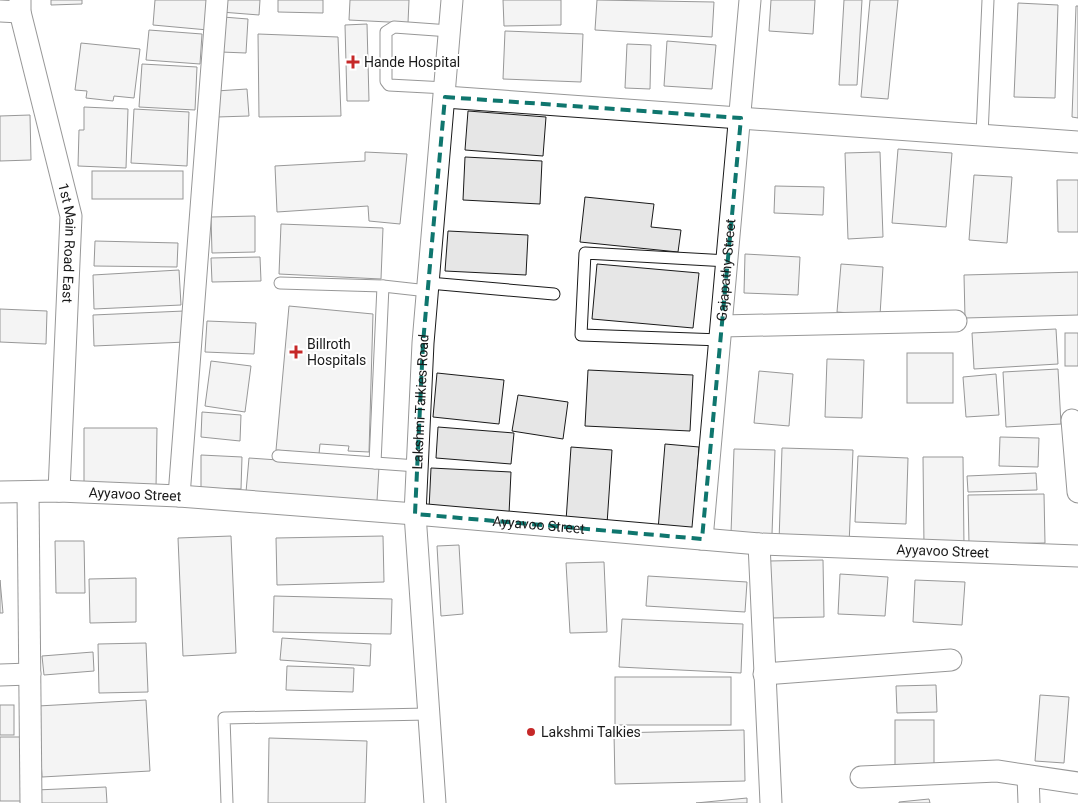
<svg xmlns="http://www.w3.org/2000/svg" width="1078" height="803" font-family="Roboto,sans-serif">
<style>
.building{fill:#e6e6e6;stroke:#1a1a1a}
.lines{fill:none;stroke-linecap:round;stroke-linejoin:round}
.service-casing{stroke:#1a1a1a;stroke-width:13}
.minor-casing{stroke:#1a1a1a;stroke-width:23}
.service{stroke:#fff;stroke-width:11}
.minor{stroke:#fff;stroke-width:21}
.marked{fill:none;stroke:#0f766e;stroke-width:4;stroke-dasharray:10 6;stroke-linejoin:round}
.poi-dot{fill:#c62828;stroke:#fff;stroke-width:2}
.labels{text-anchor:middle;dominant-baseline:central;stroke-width:4;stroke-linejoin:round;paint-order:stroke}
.poi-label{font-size:14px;fill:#1a1a1a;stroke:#fff;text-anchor:start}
.street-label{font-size:14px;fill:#1a1a1a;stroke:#fff}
</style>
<rect width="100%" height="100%" fill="#fff"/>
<g class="building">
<path d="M51,0H82V4L51,5Z"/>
<path d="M155,0H211L208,30L153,25Z"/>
<path d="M222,0H260L259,15L221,12Z"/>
<path d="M278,0H323V13L278,12Z"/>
<path d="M350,0H409L408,23L349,20Z"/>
<path d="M503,0H561V25L504,26Z"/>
<path d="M597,0L714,2L712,37L595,30Z"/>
<path d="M771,0H815L813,34L769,31Z"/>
<path d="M844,0H862L857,85H839Z"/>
<path d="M870,0H898L888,99L861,97Z"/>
<path d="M1018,3L1058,5L1055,98L1014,97Z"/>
<path d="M1076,6H1078V118L1072,117Z"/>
<path d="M223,17L248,19L246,53L221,52Z"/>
<path d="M367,24L369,101H347L345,25Z"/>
<path d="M149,30L202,34L200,64L146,60Z"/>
<path d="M505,31L583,34L581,82L503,79Z"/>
<path d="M258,34L338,37L341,116L259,117Z"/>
<path d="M667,41L716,45L712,89L664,86Z"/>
<path d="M81,43L140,49L134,98L114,96L113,101L86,98L87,91L75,90Z"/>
<path d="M627,44L651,45L650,89L625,88Z"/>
<path d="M142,64L197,67L195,110L139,107Z"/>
<path d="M247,89L249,116L217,117L216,91Z"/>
<path d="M84,107L128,109L126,168L78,166L79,130H84Z"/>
<path d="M134,109L189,112L187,166L131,163Z"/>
<path d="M468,111L546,117L543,156L465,150Z"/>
<path d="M30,115L31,160L0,161V116Z"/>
<path d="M898,149L952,153L946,227L892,223Z"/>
<path d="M365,152L407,154L400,224L369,221L368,206L277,212L275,166L365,161Z"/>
<path d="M880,152L883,237L848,239L845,153Z"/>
<path d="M465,157L542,161L540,204L463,200Z"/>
<rect x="92" y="171" width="91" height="28"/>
<path d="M974,175L1012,177L1007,243L969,240Z"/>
<path d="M1057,180H1078V232H1058Z"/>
<path d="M775,186L824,187L823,215L774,213Z"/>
<path d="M585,197L654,204L651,227L681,230L678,252L580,242Z"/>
<path d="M255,216V252L212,253L211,217Z"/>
<path d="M281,224L383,228L381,279L279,274Z"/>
<path d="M448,231L528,235L526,275L445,271Z"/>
<path d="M95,241L178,243L177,267L94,266Z"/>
<path d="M745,254L800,257L798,295L744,293Z"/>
<path d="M260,257L261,281L212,282L211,258Z"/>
<path d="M597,264L699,273L693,328L592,319Z"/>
<path d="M841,264L883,267L880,315L837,312Z"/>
<path d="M179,270L181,305L94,309L93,275Z"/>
<path d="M1078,272V315L965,318L964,275Z"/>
<path d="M289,306L373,314L369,452L348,451L349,446L320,444L319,454L276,450Z"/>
<path d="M0,309L47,311L46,344L0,342Z"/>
<path d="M184,311L186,342L94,346L93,315Z"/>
<path d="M207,321L256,323L254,354L205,352Z"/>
<path d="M1056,329L1058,364L974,369L972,333Z"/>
<rect x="1065" y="333" width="13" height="33"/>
<rect x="907" y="353" width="46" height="50"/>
<path d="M827,359L864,360L862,418L825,417Z"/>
<path d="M211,361L251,366L245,412L205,406Z"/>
<path d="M1058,369L1061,424L1006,427L1003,372Z"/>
<path d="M588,370L693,375L690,431L585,426Z"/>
<path d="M759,371L793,374L789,426L754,423Z"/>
<path d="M437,373L504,380L499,424L433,417Z"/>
<path d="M996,374L999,415L966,417L963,377Z"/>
<path d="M518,395L568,402L563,439L512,431Z"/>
<path d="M202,412L241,415L240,441L201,437Z"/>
<path d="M438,427L514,433L511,464L436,458Z"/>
<path d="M84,428H157L156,488H84Z"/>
<path d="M1000,437L1039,438L1038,467L999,466Z"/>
<path d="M665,444L699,447L693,533L658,530Z"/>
<path d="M571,447L612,450L607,524L566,521Z"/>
<path d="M782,448L853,450L849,545L779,542Z"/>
<path d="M734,449L775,450L772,534L731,533Z"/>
<path d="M201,455L242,457L241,489L201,488Z"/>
<path d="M858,456L908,458L906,524L855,522Z"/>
<path d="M923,457H963L964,547H924Z"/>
<path d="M249,458L379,467L377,501L246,492Z"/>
<path d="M431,468L511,472L509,514L429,509Z"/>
<path d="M1036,473L1037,490L968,492L967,476Z"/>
<path d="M1044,494L1045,543L969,544L968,495Z"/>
<path d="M231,536L236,653L183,656L178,538Z"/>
<path d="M383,536L384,582L277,585L276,538Z"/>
<path d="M55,541H84L85,593H56Z"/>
<path d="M459,545L463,614L441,616L437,546Z"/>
<path d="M823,560L824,617L771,618L769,561Z"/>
<path d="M604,562L607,632L570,633L566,563Z"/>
<path d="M840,574L888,577L885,616L838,614Z"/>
<path d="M648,576L747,582L745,612L646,606Z"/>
<path d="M136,578V622L90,623L89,579Z"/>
<path d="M0,580L3,613H0Z"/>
<path d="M915,580L965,582L962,625L913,622Z"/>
<path d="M274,596L392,599L391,634L273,632Z"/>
<path d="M622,619L743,624L741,673L619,667Z"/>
<path d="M282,638L371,644L370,666L280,660Z"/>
<path d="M146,643L148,692L99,693L98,644Z"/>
<path d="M93,652L94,671L44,675L42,656Z"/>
<path d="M287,666L354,668L353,692L286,690Z"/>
<rect x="615" y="677" width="116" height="48"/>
<path d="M936,685L937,712L897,713L896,686Z"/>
<path d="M1040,695L1069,697L1064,763L1035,761Z"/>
<path d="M146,700L150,771L42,777L38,706Z"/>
<rect x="0" y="705" width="14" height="30"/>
<rect x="895" y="720" width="39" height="51"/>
<path d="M744,730L745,781L615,784L614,733Z"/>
<rect x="0" y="737" width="23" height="64"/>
<path d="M269,738L367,741L365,803H268Z"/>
<path d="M106,787L107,803H37L36,790Z"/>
<path d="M747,798V803H696Z"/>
<path d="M929,799L930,803H899V802Z"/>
</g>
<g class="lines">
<g class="service-casing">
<g id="service">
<path d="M446,88L389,85L386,81V32L394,27L450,31"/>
<path d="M982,135L988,0"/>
<path d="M280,283L383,286L428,291"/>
<path d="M429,283L554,294"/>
<path d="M721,340L581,335L585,253L728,261"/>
<path d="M278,456L417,466"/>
<path d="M375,463L383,286"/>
<path d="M227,803L224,718L428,714"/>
</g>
</g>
<g class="minor-casing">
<g id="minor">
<path id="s1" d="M20,0V12L71,216L59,491"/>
<path d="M0,11L20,12"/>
<path d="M445,97L1078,142"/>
<path d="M722,326L956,321"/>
<path d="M1072,420L1078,492"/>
<path id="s2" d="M0,492L59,491L179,496L415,514L759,544L1078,556"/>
<path d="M28,492L31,803"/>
<path d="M179,496L217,0"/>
<path id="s3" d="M702,539L750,0"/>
<path d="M759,544L771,803"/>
<path d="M764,674L951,660"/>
<path d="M0,675L30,674"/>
<path d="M1028,776L1029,803"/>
<path d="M861,777L997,771L1078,783"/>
<path id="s4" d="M435,803L415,514L423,343L452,0"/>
</g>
</g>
<use href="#service" class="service"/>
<use href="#minor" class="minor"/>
</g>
<path d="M0 0H1078V803H0ZM445,97L741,118L702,539L415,514L423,343Z" fill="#fff" fill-opacity=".55" fill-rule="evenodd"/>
<path class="marked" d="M445,97L741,118L702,539L415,514L423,343Z"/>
<g class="poi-dot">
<path d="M350.5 54.5h5v5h5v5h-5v5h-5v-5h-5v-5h5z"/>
<path d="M293.5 344.5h5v5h5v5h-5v5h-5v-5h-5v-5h5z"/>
<circle cx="531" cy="732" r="5"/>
</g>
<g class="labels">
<g class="poi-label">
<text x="364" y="62">Hande Hospital</text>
<text x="307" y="344">Billroth<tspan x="307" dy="16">Hospitals</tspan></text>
<text x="541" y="732">Lakshmi Talkies</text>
</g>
<g class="street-label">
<text stroke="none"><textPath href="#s1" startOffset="249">1st Main Road East</textPath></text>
<text stroke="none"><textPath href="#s3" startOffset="270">Gajapathy Street</textPath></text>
<text stroke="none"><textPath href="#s4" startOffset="402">Lakshmi Talkies Road</textPath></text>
<text stroke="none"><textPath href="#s2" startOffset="135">Ayyavoo Street</textPath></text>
<text stroke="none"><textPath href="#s2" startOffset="540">Ayyavoo Street</textPath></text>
<text stroke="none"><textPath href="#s2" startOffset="945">Ayyavoo Street</textPath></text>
</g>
</g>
</svg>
